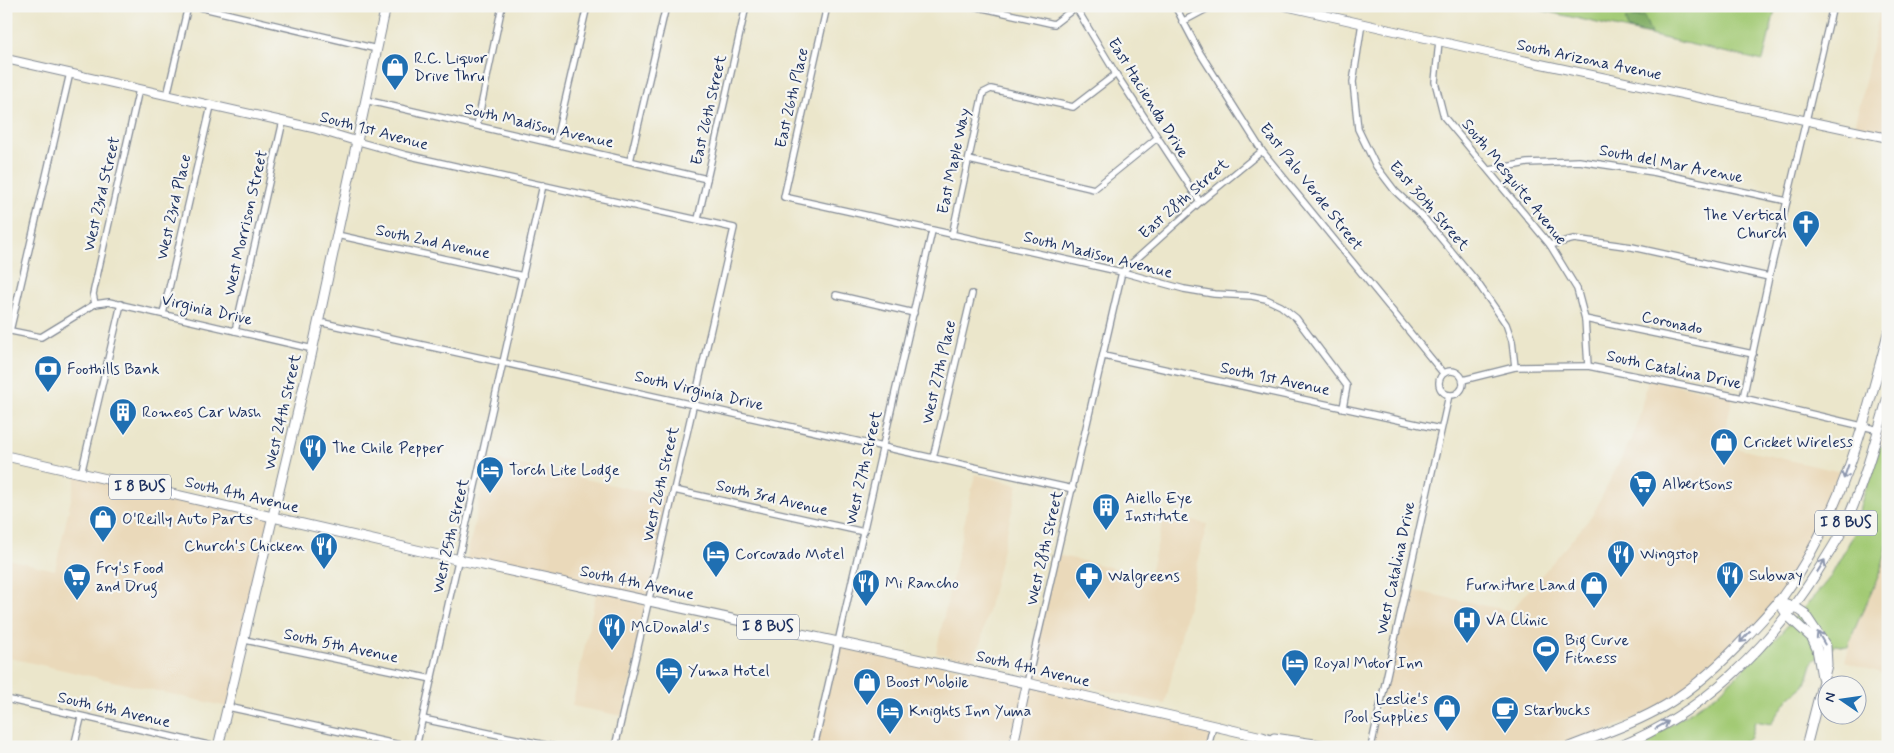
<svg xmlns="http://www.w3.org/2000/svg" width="1894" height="753" font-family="Mynerve,sans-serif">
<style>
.built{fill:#ead9ba}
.green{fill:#a3ca74;stroke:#5f7c69}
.forest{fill:#82ae66;stroke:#4e6e62}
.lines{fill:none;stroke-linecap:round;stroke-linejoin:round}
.minor-casing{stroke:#838a94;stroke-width:8}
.tertiary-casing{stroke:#838a94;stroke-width:10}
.secondary-casing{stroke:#838a94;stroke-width:11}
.primary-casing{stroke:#838a94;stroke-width:11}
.minor{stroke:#fff;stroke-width:5.5}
.tertiary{stroke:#fff;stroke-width:8}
.secondary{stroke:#fff;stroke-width:9}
.primary{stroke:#fff;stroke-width:9}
.oneway{stroke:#8d97ae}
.labels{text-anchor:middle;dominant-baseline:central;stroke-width:4.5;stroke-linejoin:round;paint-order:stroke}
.shield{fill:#f6f6f2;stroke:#5d6b8a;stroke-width:1}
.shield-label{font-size:15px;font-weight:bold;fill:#1b2f5e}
.poi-label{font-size:16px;fill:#1b2f5e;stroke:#f6f6f2;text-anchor:start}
.street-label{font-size:16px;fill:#1b2f5e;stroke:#f6f6f2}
</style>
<rect width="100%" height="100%" fill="#f6f6f2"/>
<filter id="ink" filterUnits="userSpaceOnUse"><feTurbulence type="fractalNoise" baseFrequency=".02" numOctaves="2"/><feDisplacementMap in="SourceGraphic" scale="10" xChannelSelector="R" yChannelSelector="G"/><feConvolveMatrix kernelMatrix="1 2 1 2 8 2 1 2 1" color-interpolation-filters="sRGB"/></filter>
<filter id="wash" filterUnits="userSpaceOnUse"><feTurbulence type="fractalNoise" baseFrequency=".0096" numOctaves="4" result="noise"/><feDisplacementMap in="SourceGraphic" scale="20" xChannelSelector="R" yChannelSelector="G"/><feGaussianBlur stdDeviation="1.12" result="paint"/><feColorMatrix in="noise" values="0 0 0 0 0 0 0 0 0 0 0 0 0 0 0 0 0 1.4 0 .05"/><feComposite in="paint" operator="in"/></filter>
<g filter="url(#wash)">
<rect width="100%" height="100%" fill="#ebe6cb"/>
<g class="built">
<path d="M1881,6H1888V138L1854,132Z"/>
<path d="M1648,379L1733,396L1722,445L1846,473L1836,501L1778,601L1727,657L1665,705L1569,747H1371L1406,589L1511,611L1592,516L1636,429Z"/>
<path d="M1888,398V446H1887L1876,441Z"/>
<path d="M489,458L672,498L622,716L572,706L597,589L466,561Z"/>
<path d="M77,473L274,517L228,707L6,657L7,559L55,570Z"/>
<path d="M975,474L1018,485L980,645L975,650L972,661L936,653Z"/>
<path d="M1165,515L1207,524L1165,704L1095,688L1092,684L1089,697L1213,726L1208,747H814L838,643L1027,682L1057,555L1149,576Z"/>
<path d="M1888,542V675L1845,662L1854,627L1867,604Z"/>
</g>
<g class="green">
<path d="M1523,6H1776L1763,61Z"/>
<path d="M1888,445C1888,474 1892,515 1888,542C1882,580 1859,612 1848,647L1835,645L1813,661L1806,684L1789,698L1771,724L1755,721L1751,738L1733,747H1629L1652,737L1716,695L1779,635L1817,593L1831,576L1857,528L1860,506L1880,447Z"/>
</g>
<path class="forest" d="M1644,16L1651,34L1628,29L1625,19Z"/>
</g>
<g filter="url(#ink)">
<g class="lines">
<g class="minor-casing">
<g id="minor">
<path d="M195,6L377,49"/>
<path d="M827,6L784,197L1122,272L1184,289L1214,294L1252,296L1266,299L1281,306L1296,318L1347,386L1343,408"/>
<path d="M974,6L1054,24L1076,7"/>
<path d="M1075,6L1116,74L1200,202"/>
<path d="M1175,6L1200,53L1262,151L1443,373"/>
<path d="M1182,22L1212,6"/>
<path d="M1362,23L1353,82L1358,129L1376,166L1395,191L1424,218L1477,282L1506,324L1512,341L1515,367"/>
<path d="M1439,41L1435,82L1444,117L1550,245L1577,289L1585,319L1588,366"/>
<path d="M167,96L188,6"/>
<path d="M365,100L707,179"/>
<path d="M477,125L502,6"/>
<path d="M356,141L406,155L734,228L615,747"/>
<path d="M555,144L587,6"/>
<path d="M969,160L1094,189L1157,138"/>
<path d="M630,161L666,6"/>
<path d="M1490,170L1527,163L1579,161L1653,172L1787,201"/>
<path d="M698,219L746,6"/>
<path d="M337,235L523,276"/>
<path d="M952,235L983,93L991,89L1073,107L1116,74"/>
<path d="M1550,245L1574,239L1632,247L1769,277"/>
<path d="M836,295L914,313"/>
<path d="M95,304L93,294L139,89"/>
<path d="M163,314L211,106"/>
<path d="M1585,319L1753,354"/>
<path d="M319,322L1073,489"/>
<path d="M6,330L41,337L95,304L109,302L313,349"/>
<path d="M10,331L70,73"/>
<path d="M235,331L283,121"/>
<path d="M1104,356L1440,429"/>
<circle cx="1451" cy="383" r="12"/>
<path d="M1463,380L1515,367L1588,366L1743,398L1879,430"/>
<path d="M1743,398L1769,277L1833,6"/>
<path d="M933,458L972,294"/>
<path d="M81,474L121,304"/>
<path d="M674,490L864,532"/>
<path d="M245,640L432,679"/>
<path d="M1027,683L1122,272L1200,202L1262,151"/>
<path d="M6,699L217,747"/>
<path d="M228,707L409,747"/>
<path d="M423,719L555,747"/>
<path d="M74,747L81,718"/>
<path d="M416,747L543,185"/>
<path d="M814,747L932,231"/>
<path d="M1208,747L1213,726"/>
<path d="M1371,747L1449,395"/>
</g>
</g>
<g class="tertiary-casing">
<g id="tertiary">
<path d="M1285,6L1513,58L1888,138"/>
<path d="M6,59L313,128L356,141"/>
<path d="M1013,747L1027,683"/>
</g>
</g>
<g class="secondary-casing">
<g id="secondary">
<path d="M1778,601L1795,607L1804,613L1826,646L1827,665L1806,747"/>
<path d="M1778,601L1788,616L1812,638L1817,649L1822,677"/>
<path d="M218,747L311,356L386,6"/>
</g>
</g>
<g class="primary-casing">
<g id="primary">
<path d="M6,456L460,560L1027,683L1262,737L1290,747"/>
<path d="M1274,738L1335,747"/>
<path d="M1569,747C1602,734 1636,723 1666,705C1697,686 1723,662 1747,636C1759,623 1772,610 1783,596C1839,519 1865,425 1888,333"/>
<path d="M1618,747C1703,713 1769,648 1817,572C1827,556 1838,540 1846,523C1864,482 1876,439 1888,397"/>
</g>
</g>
<use href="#minor" class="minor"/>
<use href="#tertiary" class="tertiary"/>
<use href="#secondary" class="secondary"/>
<use href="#primary" class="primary"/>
</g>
<defs><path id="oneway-shaft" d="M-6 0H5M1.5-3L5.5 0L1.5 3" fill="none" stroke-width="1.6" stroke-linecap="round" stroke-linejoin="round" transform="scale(1.25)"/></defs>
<g class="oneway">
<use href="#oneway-shaft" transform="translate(1846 472) rotate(109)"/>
<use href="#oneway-shaft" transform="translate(1821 566) rotate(-58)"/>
<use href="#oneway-shaft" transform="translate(1745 637) rotate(133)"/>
<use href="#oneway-shaft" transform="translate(1821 638) rotate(-120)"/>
<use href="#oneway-shaft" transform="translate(1662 725) rotate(-29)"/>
</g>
</g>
<defs>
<g id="shop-pin" transform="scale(1.4375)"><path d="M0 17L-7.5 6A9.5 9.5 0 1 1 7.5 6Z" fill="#1f6fb2" stroke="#f6f6f2"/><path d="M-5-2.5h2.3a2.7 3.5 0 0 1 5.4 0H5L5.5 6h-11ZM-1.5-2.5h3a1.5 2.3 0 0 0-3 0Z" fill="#fff"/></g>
<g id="church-pin" transform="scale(1.4375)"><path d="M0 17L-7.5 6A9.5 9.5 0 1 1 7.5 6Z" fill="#1f6fb2" stroke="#f6f6f2"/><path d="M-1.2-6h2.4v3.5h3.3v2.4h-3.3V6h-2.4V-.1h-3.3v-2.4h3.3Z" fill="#fff"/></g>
<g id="bank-pin" transform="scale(1.4375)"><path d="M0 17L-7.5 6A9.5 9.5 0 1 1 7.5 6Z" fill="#1f6fb2" stroke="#f6f6f2"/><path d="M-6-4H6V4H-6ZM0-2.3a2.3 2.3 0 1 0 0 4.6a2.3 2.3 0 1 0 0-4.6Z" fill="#fff"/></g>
<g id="building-pin" transform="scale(1.4375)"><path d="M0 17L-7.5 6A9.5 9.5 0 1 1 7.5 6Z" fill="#1f6fb2" stroke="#f6f6f2"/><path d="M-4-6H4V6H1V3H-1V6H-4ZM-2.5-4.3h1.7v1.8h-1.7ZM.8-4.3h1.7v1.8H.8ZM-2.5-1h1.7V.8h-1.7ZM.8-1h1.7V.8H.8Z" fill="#fff"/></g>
<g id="restaurant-pin" transform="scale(1.4375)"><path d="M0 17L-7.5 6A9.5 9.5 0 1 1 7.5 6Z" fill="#1f6fb2" stroke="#f6f6f2"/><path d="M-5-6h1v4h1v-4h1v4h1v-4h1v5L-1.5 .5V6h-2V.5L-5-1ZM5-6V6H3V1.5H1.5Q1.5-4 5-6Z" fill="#fff"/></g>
<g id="hotel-pin" transform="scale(1.4375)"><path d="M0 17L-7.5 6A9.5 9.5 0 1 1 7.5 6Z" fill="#1f6fb2" stroke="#f6f6f2"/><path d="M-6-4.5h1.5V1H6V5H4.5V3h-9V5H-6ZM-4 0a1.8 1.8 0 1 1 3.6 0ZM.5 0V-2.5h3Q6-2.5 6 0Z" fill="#fff"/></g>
<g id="supermarket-pin" transform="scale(1.4375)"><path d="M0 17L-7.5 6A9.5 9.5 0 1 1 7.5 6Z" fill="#1f6fb2" stroke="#f6f6f2"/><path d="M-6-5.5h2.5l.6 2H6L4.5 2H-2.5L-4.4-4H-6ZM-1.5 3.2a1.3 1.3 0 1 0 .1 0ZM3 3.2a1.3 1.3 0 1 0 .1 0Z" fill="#fff"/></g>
<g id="pharmacy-pin" transform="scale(1.4375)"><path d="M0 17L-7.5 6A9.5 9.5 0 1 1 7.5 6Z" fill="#1f6fb2" stroke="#f6f6f2"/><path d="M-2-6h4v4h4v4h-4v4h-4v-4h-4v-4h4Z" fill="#fff"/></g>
<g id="hospital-pin" transform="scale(1.4375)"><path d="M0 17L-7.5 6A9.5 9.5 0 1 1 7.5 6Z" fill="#1f6fb2" stroke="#f6f6f2"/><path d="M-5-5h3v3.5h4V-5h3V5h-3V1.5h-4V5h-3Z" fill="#fff"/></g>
<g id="stadium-pin" transform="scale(1.4375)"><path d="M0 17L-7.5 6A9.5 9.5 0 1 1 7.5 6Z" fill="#1f6fb2" stroke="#f6f6f2"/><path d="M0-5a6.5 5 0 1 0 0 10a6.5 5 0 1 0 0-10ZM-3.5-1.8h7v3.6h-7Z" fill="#fff"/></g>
<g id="cafe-pin" transform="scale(1.4375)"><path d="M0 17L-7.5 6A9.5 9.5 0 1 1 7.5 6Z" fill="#1f6fb2" stroke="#f6f6f2"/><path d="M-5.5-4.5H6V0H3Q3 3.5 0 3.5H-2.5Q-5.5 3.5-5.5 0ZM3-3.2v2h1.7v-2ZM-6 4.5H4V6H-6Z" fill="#fff"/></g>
</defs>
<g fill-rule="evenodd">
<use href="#shop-pin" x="395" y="67"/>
<use href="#church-pin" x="1806" y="224"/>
<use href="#bank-pin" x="48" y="369"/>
<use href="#building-pin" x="123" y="412"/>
<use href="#shop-pin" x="1724" y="442"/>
<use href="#restaurant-pin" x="313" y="448"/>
<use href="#hotel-pin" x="490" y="470"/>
<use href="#supermarket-pin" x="1643" y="484"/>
<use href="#building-pin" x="1106" y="507"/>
<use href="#shop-pin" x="103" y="519"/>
<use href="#restaurant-pin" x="324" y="546"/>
<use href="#hotel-pin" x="716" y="554"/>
<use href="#restaurant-pin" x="1621" y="554"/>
<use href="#restaurant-pin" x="1730" y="575"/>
<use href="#pharmacy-pin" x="1089" y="576"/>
<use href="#supermarket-pin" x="77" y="577"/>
<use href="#restaurant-pin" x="866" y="583"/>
<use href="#shop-pin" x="1594" y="585"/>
<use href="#hospital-pin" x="1467" y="620"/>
<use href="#restaurant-pin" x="612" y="627"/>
<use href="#stadium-pin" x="1546" y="649"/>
<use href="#hotel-pin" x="1295" y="663"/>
<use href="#hotel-pin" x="669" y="671"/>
<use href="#shop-pin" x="867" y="682"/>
<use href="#shop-pin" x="1447" y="708"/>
<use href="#cafe-pin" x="1505" y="710"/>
<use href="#hotel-pin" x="890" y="711"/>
</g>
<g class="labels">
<g class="shield">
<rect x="109" y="474.5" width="62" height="25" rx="4"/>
<rect x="1815" y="510.5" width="62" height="25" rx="4"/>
<rect x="737" y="614.5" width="62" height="25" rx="4"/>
</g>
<g class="shield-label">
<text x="140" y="487">I 8 BUS</text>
<text x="1846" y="523">I 8 BUS</text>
<text x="768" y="627">I 8 BUS</text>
</g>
<g class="poi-label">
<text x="414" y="58">R.C. Liquor<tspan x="414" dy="18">Drive Thru</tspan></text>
<text x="1787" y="215" text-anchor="end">The Vertical<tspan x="1787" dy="18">Church</tspan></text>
<text x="67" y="369">Foothills Bank</text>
<text x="142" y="412">Romeos Car Wash</text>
<text x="1743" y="442">Cricket Wireless</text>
<text x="332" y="448">The Chile Pepper</text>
<text x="509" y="470">Torch Lite Lodge</text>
<text x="1662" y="484">Albertsons</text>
<text x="1125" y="498">Aiello Eye<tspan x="1125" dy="18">Institute</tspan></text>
<text x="122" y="519">O'Reilly Auto Parts</text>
<text x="305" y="546" text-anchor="end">Church's Chicken</text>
<text x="735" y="554">Corcovado Motel</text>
<text x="1640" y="554">Wingstop</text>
<text x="96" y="568">Fry's Food<tspan x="96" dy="18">and Drug</tspan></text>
<text x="1749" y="575">Subway</text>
<text x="1108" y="576">Walgreens</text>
<text x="885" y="583">Mi Rancho</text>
<text x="1575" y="585" text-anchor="end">Furniture Land</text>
<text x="1486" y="620">VA Clinic</text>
<text x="631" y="627">McDonald's</text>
<text x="1565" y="640">Big Curve<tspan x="1565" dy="18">Fitness</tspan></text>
<text x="1314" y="663">Royal Motor Inn</text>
<text x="688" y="671">Yuma Hotel</text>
<text x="886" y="682">Boost Mobile</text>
<text x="1428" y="699" text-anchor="end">Leslie's<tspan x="1428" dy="18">Pool Supplies</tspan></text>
<text x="1524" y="710">Starbucks</text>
<text x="909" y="711">Knights Inn Yuma</text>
</g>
<g class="street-label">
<text transform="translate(1589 60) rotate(12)">South Arizona Avenue</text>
<text transform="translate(792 98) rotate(-77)">East 26th Place</text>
<text transform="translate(1148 98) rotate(58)">East Hacienda Drive</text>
<text transform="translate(709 110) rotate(-77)">East 26th Street</text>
<text transform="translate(539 126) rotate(13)">South Madison Avenue</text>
<text transform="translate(374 131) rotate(15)">South 1st Avenue</text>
<text transform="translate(954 161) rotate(-78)">East Maple Way</text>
<text transform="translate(1671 164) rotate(11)">South del Mar Avenue</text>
<text transform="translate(1514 182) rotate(51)">South Mesquite Avenue</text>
<text transform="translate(1311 187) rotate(52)">East Palo Verde Street</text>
<text transform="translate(102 194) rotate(-77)">West 23rd Street</text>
<text transform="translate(1184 199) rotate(-41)">East 28th Street</text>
<text transform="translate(1429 206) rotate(49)">East 30th Street</text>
<text transform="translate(174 207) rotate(-77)">West 23rd Place</text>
<text transform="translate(246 223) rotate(-77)">West Morrison Street</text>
<text transform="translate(433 242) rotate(12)">South 2nd Avenue</text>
<text transform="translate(1098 255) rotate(14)">South Madison Avenue</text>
<text transform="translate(207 310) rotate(13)">Virginia Drive</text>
<text transform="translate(1672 323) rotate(12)">Coronado</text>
<text transform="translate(1674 370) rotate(12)">South Catalina Drive</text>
<text transform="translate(939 372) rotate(-77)">West 27th Place</text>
<text transform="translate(1275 379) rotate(12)">South 1st Avenue</text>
<text transform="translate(699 391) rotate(13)">South Virginia Drive</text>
<text transform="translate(283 412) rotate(-77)">West 24th Street</text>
<text transform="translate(864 468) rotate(-77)">West 27th Street</text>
<text transform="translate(661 484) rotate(-77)">West 26th Street</text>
<text transform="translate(242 495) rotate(13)">South 4th Avenue</text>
<text transform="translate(772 498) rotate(13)">South 3rd Avenue</text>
<text transform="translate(451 536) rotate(-77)">West 25th Street</text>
<text transform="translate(1045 548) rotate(-77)">West 28th Street</text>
<text transform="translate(1396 568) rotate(-78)">West Catalina Drive</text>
<text transform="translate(637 583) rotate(12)">South 4th Avenue</text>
<text transform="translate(341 646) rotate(12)">South 5th Avenue</text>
<text transform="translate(1033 669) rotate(13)">South 4th Avenue</text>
<text transform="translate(114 710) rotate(13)">South 6th Avenue</text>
</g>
</g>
<rect width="1894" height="753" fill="none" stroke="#f6f6f2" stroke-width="25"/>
<g transform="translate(1842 700) rotate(283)"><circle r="24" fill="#f6f6f2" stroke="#9ea6b7"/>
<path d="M0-4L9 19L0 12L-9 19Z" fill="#1f6fb2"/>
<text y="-8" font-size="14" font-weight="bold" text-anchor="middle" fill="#1b2f5e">N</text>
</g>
</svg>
